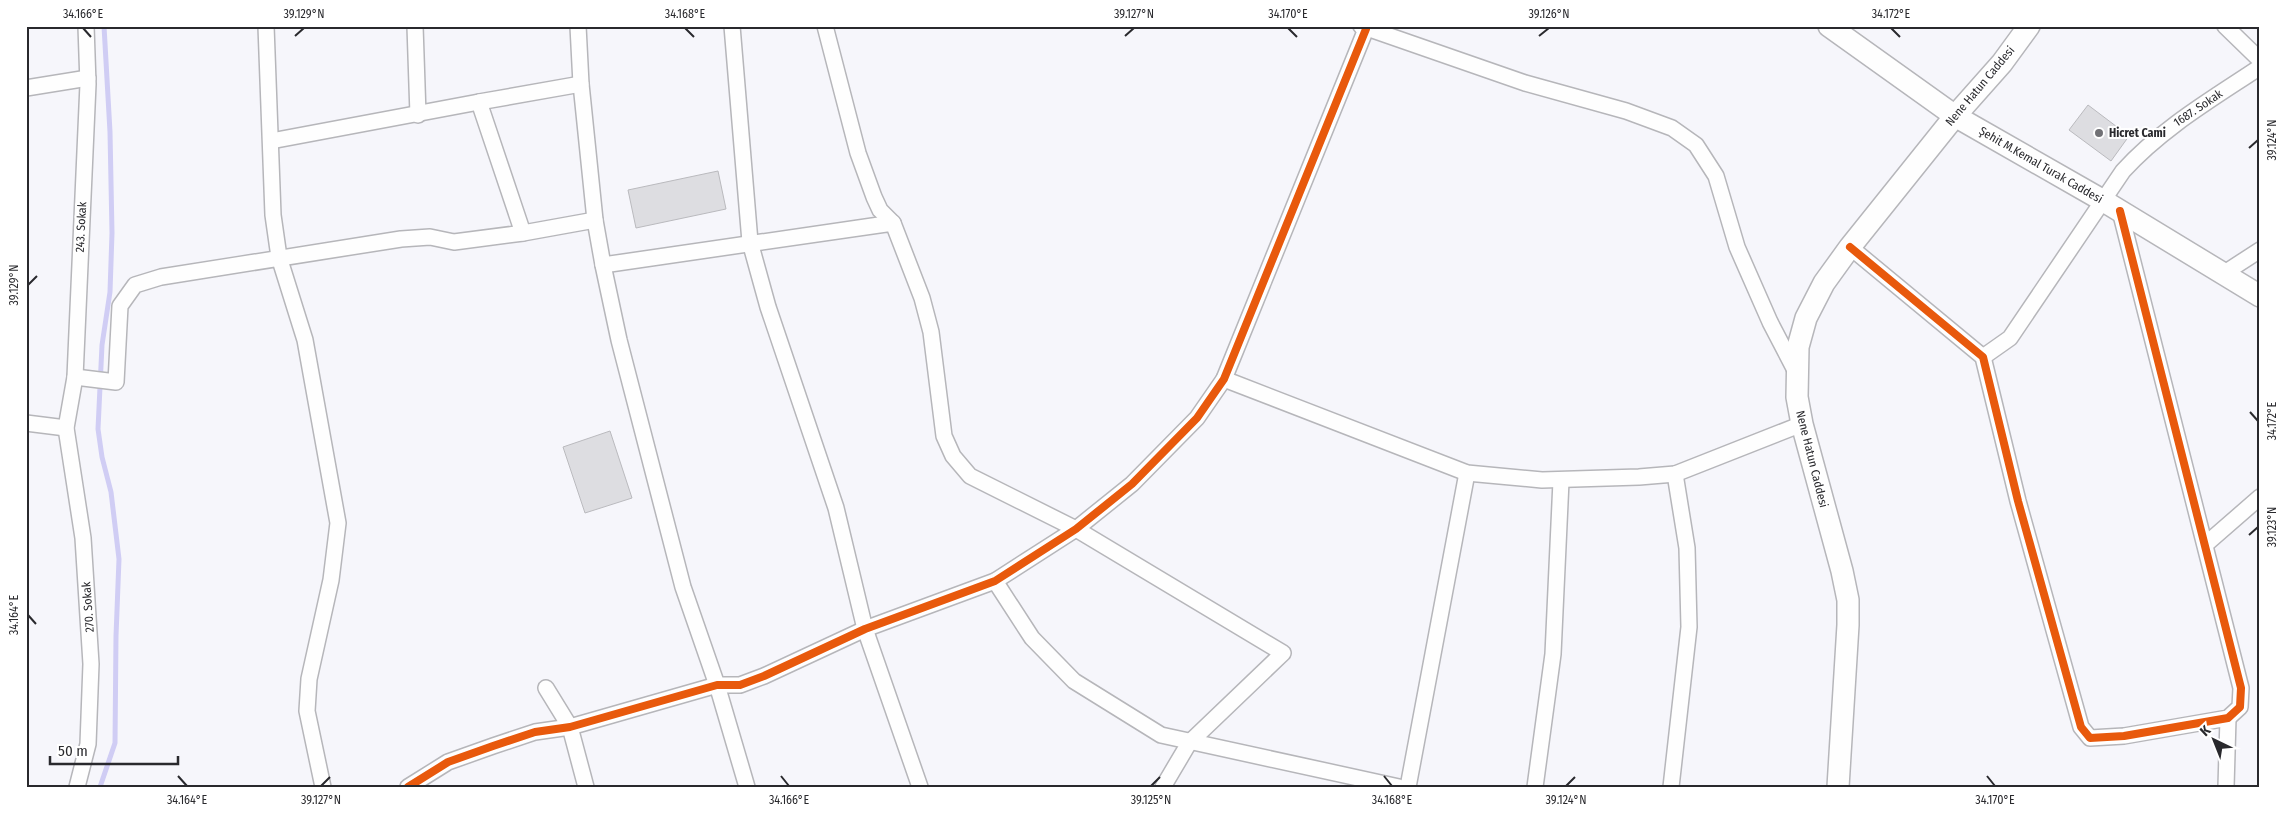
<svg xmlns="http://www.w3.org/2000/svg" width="2286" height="813" font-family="'Fira Sans Condensed',sans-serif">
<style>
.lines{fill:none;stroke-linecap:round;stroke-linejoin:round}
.stream{stroke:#d0cdf4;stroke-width:5}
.building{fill:#dddde1;stroke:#bababe}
.street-casing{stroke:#b6b6ba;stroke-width:18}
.secondary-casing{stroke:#b6b6ba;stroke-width:24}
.street{stroke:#fefefe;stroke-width:15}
.secondary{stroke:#fefefe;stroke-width:21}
.cycleway-casing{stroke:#fff;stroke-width:11}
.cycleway{stroke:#e8590c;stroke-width:8}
.ticks{fill:none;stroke:#29292d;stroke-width:2}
.poi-dot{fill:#717175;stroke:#fff;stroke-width:2}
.labels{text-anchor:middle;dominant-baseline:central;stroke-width:4;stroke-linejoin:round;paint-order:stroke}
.street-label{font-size:12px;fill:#29292d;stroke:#fff}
.poi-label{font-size:12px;font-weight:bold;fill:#29292d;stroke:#fff;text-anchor:start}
.neatline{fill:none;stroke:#29292d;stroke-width:2}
.ticks-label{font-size:12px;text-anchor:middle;fill:#29292d}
</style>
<rect width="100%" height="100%" fill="#f6f6fb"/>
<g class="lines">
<path class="stream" d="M100,787L115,743L116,636L119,559L111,492L102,457L98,429L102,345L110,292L112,233L110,132L104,26"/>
</g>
<g class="building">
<path d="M2088,105L2129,136L2111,161L2069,130Z"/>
<path d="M718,171L726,209L636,228L628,190Z"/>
<path d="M610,431L632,498L585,513L563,447Z"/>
</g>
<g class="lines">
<g class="street-casing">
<g id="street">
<path d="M266,26L273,215L279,257L305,340L338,523L331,580L309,679L307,711L323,787"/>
<path d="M415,26L418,115"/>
<path d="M578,26L581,84L595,220L603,265L619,340L683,587L717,685L747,787"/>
<path d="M732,26L750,242L768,307L836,508L865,629L920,787"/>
<path d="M825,26L858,153L874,197L880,210L893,223"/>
<path d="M1361,26L1525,83L1626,111L1672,128L1696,145L1716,176L1737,247L1770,322L1796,372"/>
<path d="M2225,26L2260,60"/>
<path d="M26,88L88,78"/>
<path d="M479,102L581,84"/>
<path d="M271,141L479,102L523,233"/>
<path d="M1850,247L1983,357L2018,501L2081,727L2090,738L2124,736L2228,718L2240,707L2241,688L2120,211"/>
<path d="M603,265L893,223L922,298L931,332L944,436L953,456L970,476L1076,529L1283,653L1189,743L1163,787"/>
<path d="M2223,274L2260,250"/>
<path d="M1983,357L2010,338L2123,171C2162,128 2212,99 2260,67"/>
<path d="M75,377L116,382L120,306L135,285L161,277L401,239L430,237L454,242L523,233L595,220"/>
<path d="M1224,379L1467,473L1542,480L1639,477L1675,474L1802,424"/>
<path d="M26,423L66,428"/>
<path d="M2206,544L2260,497"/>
<path d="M995,581L1032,638L1074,681L1161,735L1399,787"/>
<path d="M546,688L570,727L586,787"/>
<path d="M77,787L88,744L91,664L83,538L66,428L75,377L88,84L86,26"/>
<path d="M408,787L448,762L493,746L535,732L570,727L717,685H740L764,676L865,629L995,581L1076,529L1132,484L1197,418L1224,379L1366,29"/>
<path d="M1408,787L1467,473"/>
<path d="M1535,787L1553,654L1561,481"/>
<path d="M1671,787L1689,627L1687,548L1675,474"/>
<path d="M2226,787L2228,718"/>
</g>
</g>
<g class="secondary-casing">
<g id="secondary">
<path d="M1829,26L1955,116L2102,200L2260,296"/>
<path d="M1838,787L1848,625V600L1842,571L1802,424L1797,397L1798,347L1806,318L1824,283L1850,247L1955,116L2002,63L2029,26"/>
</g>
</g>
<use href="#street" class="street"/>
<use href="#secondary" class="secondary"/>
<g class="cycleway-casing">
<g id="cycleway">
<path d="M1850,247L1983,357L2018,501L2081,727L2090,738L2124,736L2228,718L2240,707L2241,688L2120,211"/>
<path d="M408,787L448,762L493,746L535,732L570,727L717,685H740L764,676L865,629L995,581L1076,529L1132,484L1197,418L1224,379L1366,29"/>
</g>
</g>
<use href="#cycleway" class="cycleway"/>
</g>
<path class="ticks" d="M83,28L91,37M685,28L694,37M1288,28L1297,37M1891,28L1900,37M295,36L304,28M1125,36L1134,28M1539,36L1549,28M2249,148L2258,140M28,285L37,276M2250,412L2258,421M2249,535L2258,527M28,615L36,624M178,776L187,786M781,776L789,786M1384,776L1392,786M1987,776L1995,786M321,786L330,777M1151,786L1160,777M1566,786L1575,777"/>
<circle class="poi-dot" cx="2099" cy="133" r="5"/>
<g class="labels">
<g class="street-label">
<text transform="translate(1980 86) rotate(-50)">Nene Hatun Caddesi</text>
<text transform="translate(2198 108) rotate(-34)">1687. Sokak</text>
<text transform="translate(2041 165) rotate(30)">Şehit M.Kemal Turak Caddesi</text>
<text transform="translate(81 227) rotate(-87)">243. Sokak</text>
<text transform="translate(1812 459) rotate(76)">Nene Hatun Caddesi</text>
<text transform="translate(88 607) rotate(-94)">270. Sokak</text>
</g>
<g class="poi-label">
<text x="2109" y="133">Hicret Cami</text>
</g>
</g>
<rect width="2286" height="813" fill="none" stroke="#ffffff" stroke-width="55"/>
<g transform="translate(2214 740) rotate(317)" stroke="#ffffff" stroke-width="4" paint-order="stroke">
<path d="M0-4L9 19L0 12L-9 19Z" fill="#29292d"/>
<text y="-8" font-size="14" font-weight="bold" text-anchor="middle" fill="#29292d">K</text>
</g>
<path d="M50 756v8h128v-8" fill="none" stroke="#29292d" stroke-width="2.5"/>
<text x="58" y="756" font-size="15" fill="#29292d" stroke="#ffffff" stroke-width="4" paint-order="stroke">50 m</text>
<rect x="28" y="28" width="2230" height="758" class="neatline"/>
<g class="ticks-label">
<text x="83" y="18">34.166°E</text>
<text x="304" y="18">39.129°N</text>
<text x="685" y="18">34.168°E</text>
<text x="1134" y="18">39.127°N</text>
<text x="1288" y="18">34.170°E</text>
<text x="1549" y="18">39.126°N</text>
<text x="1891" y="18">34.172°E</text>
<text transform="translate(2272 140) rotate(-90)" y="4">39.124°N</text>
<text transform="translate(14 285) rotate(-90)" y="4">39.129°N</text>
<text transform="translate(2272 421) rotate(-90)" y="4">34.172°E</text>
<text transform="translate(2272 527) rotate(-90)" y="4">39.123°N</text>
<text transform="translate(14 615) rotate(-90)" y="4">34.164°E</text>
<text x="187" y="804">34.164°E</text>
<text x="321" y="804">39.127°N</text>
<text x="789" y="804">34.166°E</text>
<text x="1151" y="804">39.125°N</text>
<text x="1392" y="804">34.168°E</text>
<text x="1566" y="804">39.124°N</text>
<text x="1995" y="804">34.170°E</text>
</g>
</svg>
